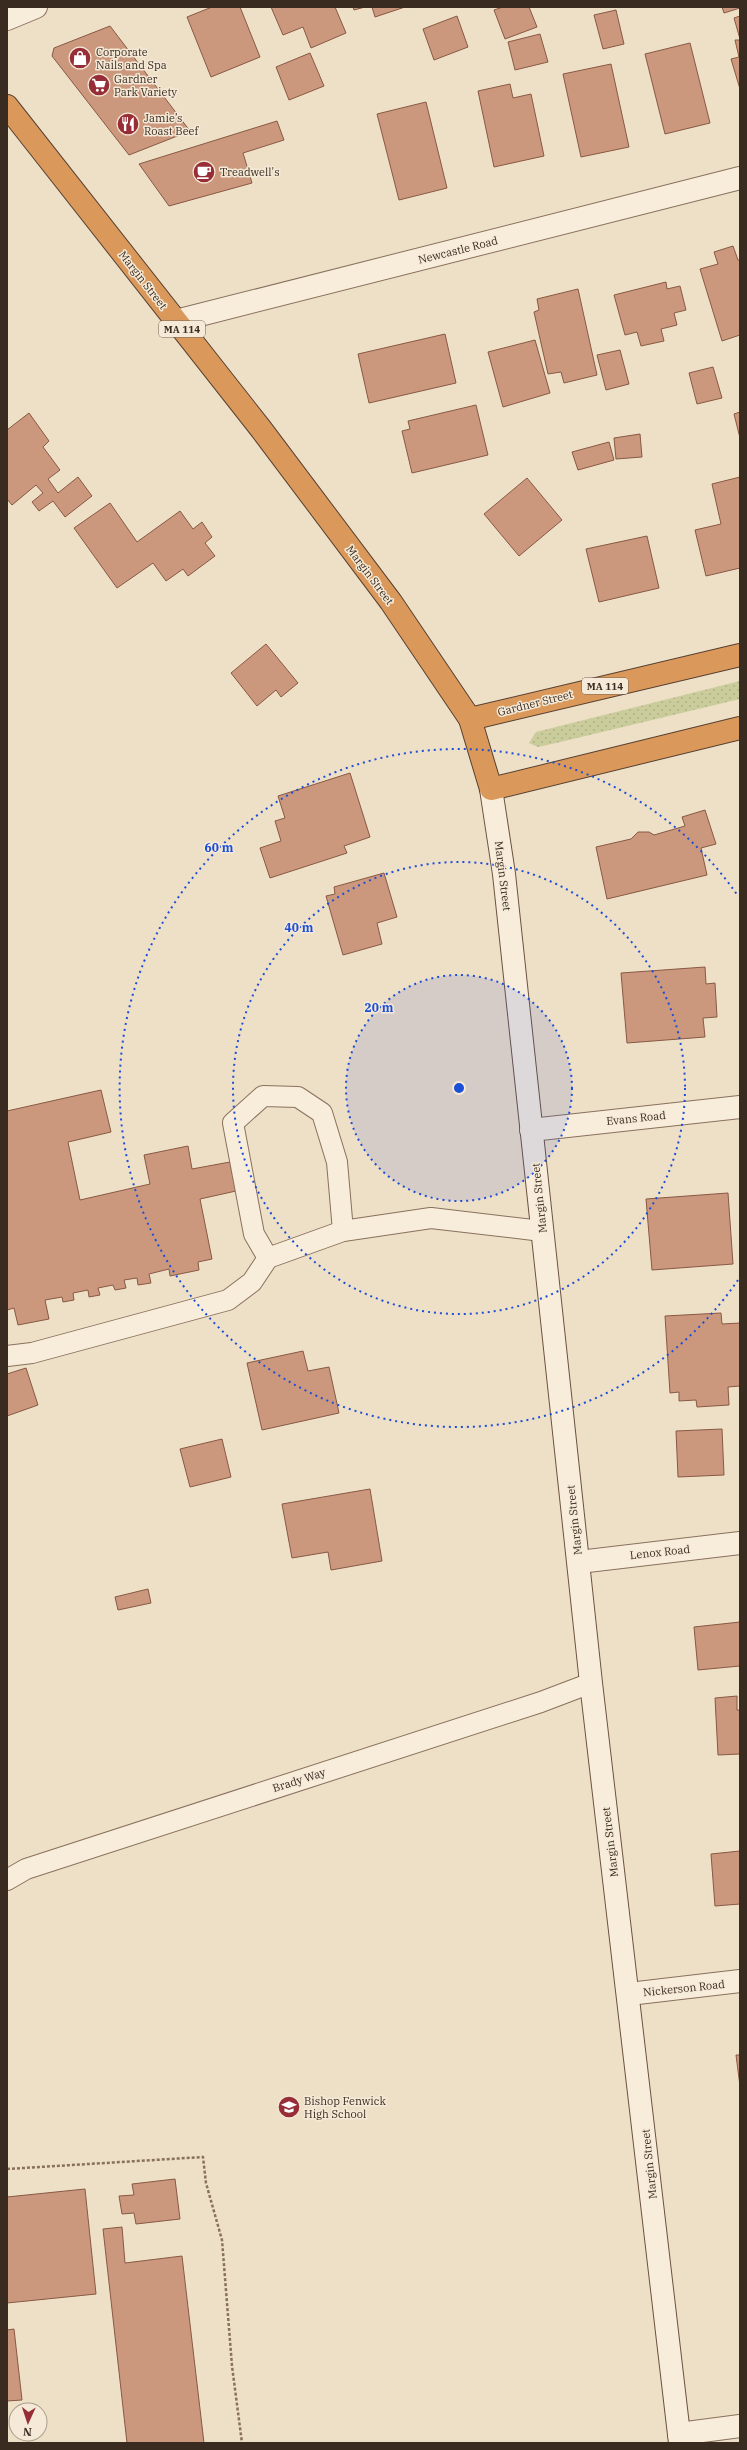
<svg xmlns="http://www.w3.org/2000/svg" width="747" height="2450" font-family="'IBM Plex Serif',serif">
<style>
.grass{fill:url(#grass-dots)}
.building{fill:#cb987e;stroke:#885943}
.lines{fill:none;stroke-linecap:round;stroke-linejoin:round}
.lane-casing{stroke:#89715d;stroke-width:22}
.street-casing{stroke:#89715d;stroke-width:24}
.secondary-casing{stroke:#6b5240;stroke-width:24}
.highway-casing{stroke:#574031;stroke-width:24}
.path{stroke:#89715d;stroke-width:2.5;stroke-dasharray:3 2;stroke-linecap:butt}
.lane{stroke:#f8eddb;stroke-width:20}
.street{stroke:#f8eddb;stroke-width:22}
.secondary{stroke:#f8eddb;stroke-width:22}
.highway{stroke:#da995b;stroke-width:22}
.ring{fill:none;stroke:#1d4ed8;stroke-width:2;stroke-dasharray:2 4}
.labels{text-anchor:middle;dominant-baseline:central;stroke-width:3;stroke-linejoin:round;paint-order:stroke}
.shield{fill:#f5ead7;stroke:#726457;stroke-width:1}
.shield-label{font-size:10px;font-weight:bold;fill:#3a2b20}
.poi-label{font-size:11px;fill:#3a2b20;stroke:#f5ead7;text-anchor:start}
.street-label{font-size:11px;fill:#3a2b20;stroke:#f5ead7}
.centre{fill:#1d4ed8;stroke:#f5ead7;stroke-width:2}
.ring-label{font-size:12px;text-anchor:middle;font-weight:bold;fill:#1d4ed8;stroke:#f5ead7;stroke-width:3;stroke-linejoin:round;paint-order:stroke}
</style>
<defs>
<pattern id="grass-dots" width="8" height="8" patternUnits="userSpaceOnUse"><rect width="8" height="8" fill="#cacc9b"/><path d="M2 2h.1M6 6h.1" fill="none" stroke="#aeaf85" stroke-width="1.8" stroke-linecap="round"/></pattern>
</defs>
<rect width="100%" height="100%" fill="#eedfc7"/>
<path class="grass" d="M740,681V699L556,743L538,747L529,743L536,732Z"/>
<g class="building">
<path d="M212,7H240L260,57L211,77L187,17Z"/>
<path d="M271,7H335L346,33L311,48L303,27L283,35Z"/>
<path d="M353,7H365L354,10Z"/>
<path d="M372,7H405L375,17Z"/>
<path d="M503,7H529L537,27L505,39L494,10Z"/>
<path d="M722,7H740V8L724,13Z"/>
<path d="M616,10L624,44L603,49L594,15Z"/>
<path d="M457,16L468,47L434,60L423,29Z"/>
<path d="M740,16V39L734,18Z"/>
<path d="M110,26L190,131L129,155L52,56L54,48Z"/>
<path d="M540,34L548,62L515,70L508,42Z"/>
<path d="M735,40H740V89L731,59L739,57Z"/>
<path d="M690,43L710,123L665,134L645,54Z"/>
<path d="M310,53L324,86L289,100L276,67Z"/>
<path d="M611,64L629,147L581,157L563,74Z"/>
<path d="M510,84L513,98L531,94L544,156L494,167L478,91Z"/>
<path d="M426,102L447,188L399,200L377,114Z"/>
<path d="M277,121L284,140L243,153L252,183L169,206L139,164Z"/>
<path d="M733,246L738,260H740V335L722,341L700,269L718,264L714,252Z"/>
<path d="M666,282L667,289L680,286L686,310L674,313L677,325L661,329L664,341L641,346L637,332L625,335L614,295Z"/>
<path d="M578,289L597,375L564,383L561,372L548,374L534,312L539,310L537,299Z"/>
<path d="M445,334L456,383L369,403L358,354Z"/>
<path d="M535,340L550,393L503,407L488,352Z"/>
<path d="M620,350L629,384L606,390L597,355Z"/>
<path d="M713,367L722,398L697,404L689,373Z"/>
<path d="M476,405L488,455L412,473L402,431L410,429L408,421Z"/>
<path d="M740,412V438L734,414Z"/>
<path d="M29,413L49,441L43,447L60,470L48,479L58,493L78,477L92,496L65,517L53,501L39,511L32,502L43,493L36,485L12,505L7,499V430Z"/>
<path d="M640,434L642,457L616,459L614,438Z"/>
<path d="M609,442L614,460L578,470L572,452Z"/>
<path d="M740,477V568L706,576L695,530L721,524L712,484Z"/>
<path d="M527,478L562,520L519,556L484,514Z"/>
<path d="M110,503L137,542L180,511L193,529L202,522L212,537L205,543L215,556L188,576L183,569L166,581L153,563L117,588L74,528Z"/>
<path d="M647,536L659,588L599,602L586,549Z"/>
<path d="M266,644L298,683L281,697L276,690L257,706L231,673Z"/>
<path d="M350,773L370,837L344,846L347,853L270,878L260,848L281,841L275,821L285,818L278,796Z"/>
<path d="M705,810L716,844L701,848L707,875L607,899L596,847L631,839L638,832H649L654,835L685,826L682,817Z"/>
<path d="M384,873L397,917L377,923L382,944L343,955L326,896L335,894L334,887Z"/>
<path d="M705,967L706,984L715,983L717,1017L703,1018L705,1037L627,1043L621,973Z"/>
<path d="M101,1090L111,1132L68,1142L80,1200L150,1184L144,1155L188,1146L192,1169L230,1162L236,1191L200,1199L212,1259L198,1262L199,1270L170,1276L169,1269L149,1274L151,1283L138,1285L137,1278L124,1280L126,1288L115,1290L113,1285L98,1288L100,1295L89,1297L88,1290L73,1293L74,1300L63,1302L62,1297L45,1300L49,1319L18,1325L14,1308L7,1310V1111Z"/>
<path d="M728,1193L733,1264L652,1270L646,1199Z"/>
<path d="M721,1313L722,1324L740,1323V1386L728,1387L729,1405L697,1407L696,1400L679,1401V1392L670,1393L665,1316Z"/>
<path d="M303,1351L308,1371L329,1367L339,1413L262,1430L247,1363Z"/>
<path d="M26,1368L38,1405L7,1416V1374Z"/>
<path d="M722,1429L724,1475L678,1477L676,1431Z"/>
<path d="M222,1439L231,1477L190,1487L180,1449Z"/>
<path d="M370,1489L382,1561L331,1570L328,1552L292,1558L282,1504Z"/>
<path d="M148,1589L151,1603L118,1610L115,1597Z"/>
<path d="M740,1622V1666L698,1670L694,1627Z"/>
<path d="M737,1696V1710H740V1754L718,1755L715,1698Z"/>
<path d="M740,1851V1904L715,1906L711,1854Z"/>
<path d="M736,2055H740V2086Z"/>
<path d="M175,2179L180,2219L136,2224L134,2213L122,2214L119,2196L134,2195L132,2184Z"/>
<path d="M85,2189L96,2294L7,2303V2197Z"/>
<path d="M122,2227L125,2263L182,2256L204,2443H127L103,2229Z"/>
<path d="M14,2329L22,2400L7,2401V2330Z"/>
</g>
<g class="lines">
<g class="lane-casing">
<g id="lane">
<path d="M268,1258L254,1234L233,1123L263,1096L298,1097L322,1113L337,1162L343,1231"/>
<path d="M7,1356L32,1353L228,1300L252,1282L268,1258L343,1231L431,1218L542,1231"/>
<path d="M7,1880L26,1869L541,1702L591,1683"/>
</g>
</g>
<g class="street-casing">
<g id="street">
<path d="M7,19L36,7"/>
<path d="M176,321L740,178"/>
<path d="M531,1130L740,1107"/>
<path d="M579,1562L740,1543"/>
<path d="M629,1994L740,1981"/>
<path d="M679,2434L740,2426"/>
</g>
</g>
<g class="secondary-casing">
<path id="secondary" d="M491,789L504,874L591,1683L680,2443"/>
</g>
<g class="highway-casing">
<g id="highway">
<path d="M7,106L261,429L391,602L470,719L491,789L740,728"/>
<path d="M470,719L740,655"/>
</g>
</g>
<path class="path" d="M7,2169L203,2157L206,2183L222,2240L232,2366L242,2443"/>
<use href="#lane" class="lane"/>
<use href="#street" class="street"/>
<use href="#secondary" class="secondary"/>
<use href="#highway" class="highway"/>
</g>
<circle cx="459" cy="1088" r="113" fill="#1d4ed8" fill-opacity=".12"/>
<g class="ring">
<circle cx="459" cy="1088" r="113"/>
<circle cx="459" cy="1088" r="226"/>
<path d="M738 1280A339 339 0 1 1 738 896"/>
</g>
<defs>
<g id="shop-disc" transform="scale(1.15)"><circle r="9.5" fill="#972e37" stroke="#f5ead7"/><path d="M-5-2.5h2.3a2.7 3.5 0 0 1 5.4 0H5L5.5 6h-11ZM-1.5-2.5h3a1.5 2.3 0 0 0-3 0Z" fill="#fff"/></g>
<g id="supermarket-disc" transform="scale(1.15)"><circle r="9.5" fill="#972e37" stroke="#f5ead7"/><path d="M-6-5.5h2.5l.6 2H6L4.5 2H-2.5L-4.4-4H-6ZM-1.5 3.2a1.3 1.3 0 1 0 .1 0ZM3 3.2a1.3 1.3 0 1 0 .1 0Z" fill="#fff"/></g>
<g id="restaurant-disc" transform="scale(1.15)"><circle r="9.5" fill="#972e37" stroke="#f5ead7"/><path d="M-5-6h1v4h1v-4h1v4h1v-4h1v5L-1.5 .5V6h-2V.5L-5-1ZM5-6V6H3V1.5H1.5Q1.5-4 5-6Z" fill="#fff"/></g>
<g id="cafe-disc" transform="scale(1.15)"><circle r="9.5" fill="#972e37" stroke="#f5ead7"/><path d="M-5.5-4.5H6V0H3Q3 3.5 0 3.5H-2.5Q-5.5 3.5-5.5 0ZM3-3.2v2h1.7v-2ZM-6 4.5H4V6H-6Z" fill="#fff"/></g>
<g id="school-disc" transform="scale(1.15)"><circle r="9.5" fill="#972e37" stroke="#f5ead7"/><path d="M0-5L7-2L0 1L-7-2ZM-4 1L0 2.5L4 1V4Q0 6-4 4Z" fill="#fff"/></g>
</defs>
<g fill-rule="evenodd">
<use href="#shop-disc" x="80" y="58"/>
<use href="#supermarket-disc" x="99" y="85"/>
<use href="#restaurant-disc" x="128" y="124"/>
<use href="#cafe-disc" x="204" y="172"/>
<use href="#school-disc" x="289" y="2107"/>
</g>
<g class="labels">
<g class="shield">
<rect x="159" y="321" width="46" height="16" rx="3"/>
<rect x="582" y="678" width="46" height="16" rx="3"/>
</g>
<g class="shield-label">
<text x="182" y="329">MA 114</text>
<text x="605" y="686">MA 114</text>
</g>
<g class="poi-label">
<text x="96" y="52">Corporate<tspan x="96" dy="13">Nails and Spa</tspan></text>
<text x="114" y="79">Gardner<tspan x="114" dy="13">Park Variety</tspan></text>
<text x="144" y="118">Jamie’s<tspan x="144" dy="13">Roast Beef</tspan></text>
<text x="220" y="172">Treadwell's</text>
<text x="304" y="2101">Bishop Fenwick<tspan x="304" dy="13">High School</tspan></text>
</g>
<g class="street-label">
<text transform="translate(458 250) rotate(-14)">Newcastle Road</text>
<text transform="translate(143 280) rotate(52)">Margin Street</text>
<text transform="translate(370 575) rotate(53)">Margin Street</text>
<text transform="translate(535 703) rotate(-14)">Gardner Street</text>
<text transform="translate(503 876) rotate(83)">Margin Street</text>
<text transform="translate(636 1118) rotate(-6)">Evans Road</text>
<text transform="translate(539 1198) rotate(-96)">Margin Street</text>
<text transform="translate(574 1520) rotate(-96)">Margin Street</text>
<text transform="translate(660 1552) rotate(-6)">Lenox Road</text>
<text transform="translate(299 1780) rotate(-18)">Brady Way</text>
<text transform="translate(610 1842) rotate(-97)">Margin Street</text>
<text transform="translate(684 1988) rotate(-6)">Nickerson Road</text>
<text transform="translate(649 2164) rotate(-96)">Margin Street</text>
</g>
</g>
<circle cx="459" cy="1088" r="6" class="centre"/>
<g class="ring-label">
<text x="219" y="852">60 m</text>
<text x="299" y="932">40 m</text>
<text x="379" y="1012">20 m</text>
</g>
<rect width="747" height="2450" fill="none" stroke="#3a2b20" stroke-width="16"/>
<g transform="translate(28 2422) rotate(183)"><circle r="19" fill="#f5ead7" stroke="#aa9e8e"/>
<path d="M0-3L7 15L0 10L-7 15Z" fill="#972e37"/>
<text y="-6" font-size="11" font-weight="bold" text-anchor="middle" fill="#3a2b20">N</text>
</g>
</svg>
